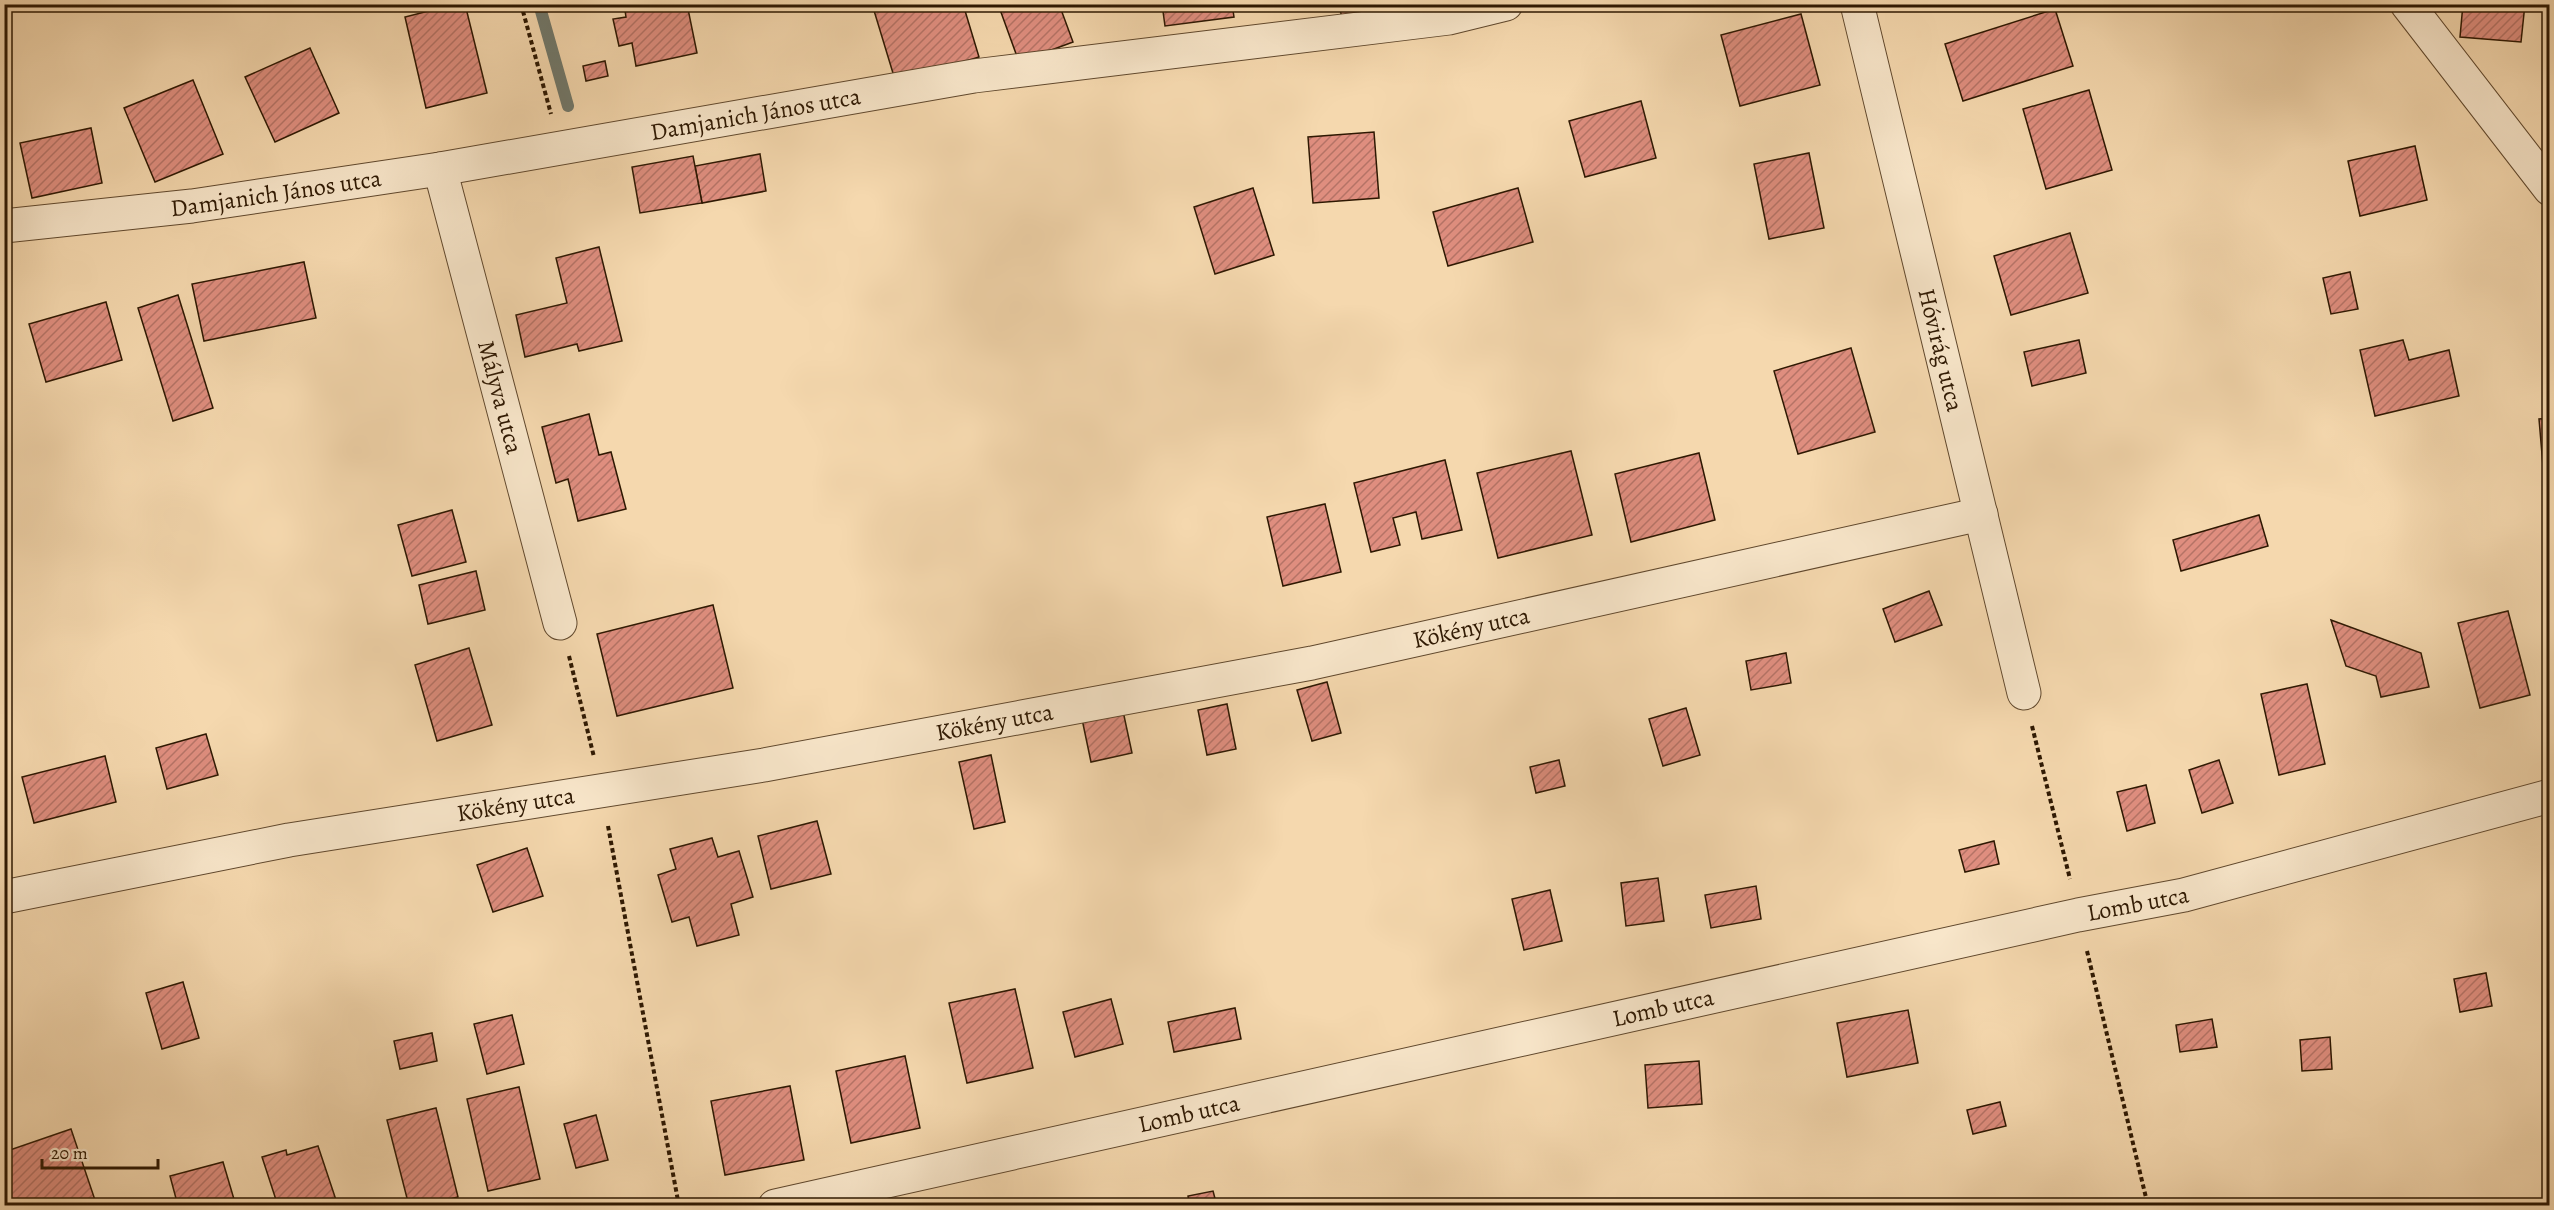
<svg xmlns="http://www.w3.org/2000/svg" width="2554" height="1210" font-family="Alegreya,serif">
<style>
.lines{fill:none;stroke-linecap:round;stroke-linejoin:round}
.stream{stroke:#71796c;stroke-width:12}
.building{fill:url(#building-hatch);stroke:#2e1802;stroke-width:1.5}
.minor-casing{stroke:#60482d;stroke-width:35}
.path{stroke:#2e1802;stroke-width:4;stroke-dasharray:4.5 3;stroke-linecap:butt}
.minor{stroke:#f8e6ca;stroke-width:33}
.labels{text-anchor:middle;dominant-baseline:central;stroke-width:6;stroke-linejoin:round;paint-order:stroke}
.street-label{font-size:24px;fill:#2e1802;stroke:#f8e6ca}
</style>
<defs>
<pattern id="building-hatch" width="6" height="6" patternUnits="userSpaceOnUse" patternTransform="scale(1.5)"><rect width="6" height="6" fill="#df8e7f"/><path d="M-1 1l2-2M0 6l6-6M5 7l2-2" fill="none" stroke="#b57366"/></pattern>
</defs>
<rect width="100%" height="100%" fill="#f5d8ae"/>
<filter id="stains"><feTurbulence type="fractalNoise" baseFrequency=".00333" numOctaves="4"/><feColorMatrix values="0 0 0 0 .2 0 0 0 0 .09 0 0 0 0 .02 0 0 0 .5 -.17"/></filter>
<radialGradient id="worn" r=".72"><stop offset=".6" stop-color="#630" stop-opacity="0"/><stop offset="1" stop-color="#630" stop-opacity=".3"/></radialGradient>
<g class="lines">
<path class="stream" d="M539,4L568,106"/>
</g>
<g class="building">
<path d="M456,4H465L487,93L426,108L405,17Z"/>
<path d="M624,4H687L697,53L636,66L632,43L619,46L613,19L626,17Z"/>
<path d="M872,4H963L979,57L896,83Z"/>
<path d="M998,4H1059L1073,42L1019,62Z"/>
<path d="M1162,4H1232L1234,17L1165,26Z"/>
<path d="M1338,4H1395L1343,20Z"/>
<path d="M2463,4H2525L2521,42L2460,37Z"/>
<path d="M2055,9L2073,66L1963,101L1945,44Z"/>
<path d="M1801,14L1820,85L1740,106L1721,35Z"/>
<path d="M310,48L339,113L275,142L245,77Z"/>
<path d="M605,61L608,76L586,81L583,66Z"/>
<path d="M193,80L223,154L155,182L124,108Z"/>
<path d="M2089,90L2112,170L2046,189L2023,109Z"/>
<path d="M1641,101L1656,158L1585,177L1569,121Z"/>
<path d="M91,128L102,183L32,198L20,143Z"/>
<path d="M1374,132L1379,198L1313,203L1308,137Z"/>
<path d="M2415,146L2427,200L2360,216L2348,161Z"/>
<path d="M1809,153L1824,228L1769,239L1754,164Z"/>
<path d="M760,154L766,191L702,203L695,166Z"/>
<path d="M693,156L702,203L640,213L632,167Z"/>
<path d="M1253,188L1274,255L1215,274L1194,207Z"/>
<path d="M1518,188L1533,242L1448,266L1433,212Z"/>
<path d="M2070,233L2088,293L2011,315L1994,256Z"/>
<path d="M599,247L622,341L579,351L577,344L525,357L516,315L567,303L556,258Z"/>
<path d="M304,262L316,318L204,341L192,284Z"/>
<path d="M2350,272L2358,309L2331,314L2323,278Z"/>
<path d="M178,295L213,408L173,421L138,308Z"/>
<path d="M106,302L122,360L46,382L29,324Z"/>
<path d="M2079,340L2086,373L2032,386L2024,352Z"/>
<path d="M2403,340L2409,360L2449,350L2459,396L2375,416L2360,350Z"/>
<path d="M1851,348L1875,432L1798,454L1774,371Z"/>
<path d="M589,414L599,455L611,452L626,509L578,521L568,479L556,483L542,427Z"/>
<path d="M2550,418V477L2544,478L2539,419Z"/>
<path d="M1571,451L1592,535L1498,558L1477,473Z"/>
<path d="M1699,453L1715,520L1631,542L1615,474Z"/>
<path d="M1445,460L1462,530L1422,539L1416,512L1393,518L1400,545L1371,552L1354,483Z"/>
<path d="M1325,504L1341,572L1283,586L1267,517Z"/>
<path d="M452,510L466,562L412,576L398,525Z"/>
<path d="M2259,515L2268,546L2181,571L2173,540Z"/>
<path d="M476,571L485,610L428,624L419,585Z"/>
<path d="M1929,591L1942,625L1895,642L1883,609Z"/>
<path d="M713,605L733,688L617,716L597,634Z"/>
<path d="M2508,611L2530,695L2480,708L2458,623Z"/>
<path d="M2331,620L2421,653L2429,687L2381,697L2376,676L2346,666Z"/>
<path d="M469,648L492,725L437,741L415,665Z"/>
<path d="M1786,653L1791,683L1751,690L1746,661Z"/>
<path d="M1327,682L1341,733L1312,741L1297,690Z"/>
<path d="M2307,684L2325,764L2279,775L2261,694Z"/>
<path d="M1227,704L1236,749L1207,755L1198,710Z"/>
<path d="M1686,708L1700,755L1663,766L1649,719Z"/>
<path d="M1123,711L1132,753L1091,762L1082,719Z"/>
<path d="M206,734L218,775L167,789L156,748Z"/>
<path d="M991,755L1005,822L974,829L959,762Z"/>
<path d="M105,756L116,802L34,823L22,777Z"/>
<path d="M1559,760L1565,786L1536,793L1530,767Z"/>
<path d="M2219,760L2233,803L2202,813L2189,770Z"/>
<path d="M2146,785L2155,823L2127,831L2117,792Z"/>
<path d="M817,821L831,874L771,889L758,836Z"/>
<path d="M712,838L718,857L739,851L753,897L731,904L739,935L697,946L689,917L672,922L658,875L676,869L670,849Z"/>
<path d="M1994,841L1999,864L1965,872L1959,850Z"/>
<path d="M527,848L543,896L493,912L477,865Z"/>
<path d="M1658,878L1664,921L1626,926L1621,883Z"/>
<path d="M1756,886L1761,919L1711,928L1705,895Z"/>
<path d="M1550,890L1562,941L1524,950L1512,899Z"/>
<path d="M2486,973L2492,1006L2460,1012L2454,979Z"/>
<path d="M183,982L199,1038L162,1049L146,993Z"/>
<path d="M1015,989L1033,1068L967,1083L949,1003Z"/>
<path d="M1111,999L1123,1044L1075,1057L1063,1012Z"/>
<path d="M1235,1008L1241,1039L1174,1052L1168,1022Z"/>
<path d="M1908,1010L1918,1063L1847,1077L1837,1023Z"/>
<path d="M512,1015L524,1064L487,1074L474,1024Z"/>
<path d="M2212,1019L2217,1047L2180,1052L2176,1025Z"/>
<path d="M432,1033L437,1061L400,1069L394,1041Z"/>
<path d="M2330,1037L2332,1069L2302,1071L2300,1040Z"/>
<path d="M905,1056L920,1128L851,1143L836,1071Z"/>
<path d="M1699,1061L1702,1104L1648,1108L1645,1065Z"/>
<path d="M790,1086L804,1160L725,1175L711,1101Z"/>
<path d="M519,1087L540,1179L488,1191L467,1099Z"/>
<path d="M2000,1102L2006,1126L1973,1134L1967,1110Z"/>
<path d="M436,1108L458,1197L423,1206H409L387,1120Z"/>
<path d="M596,1115L608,1160L576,1168L564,1124Z"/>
<path d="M71,1129L97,1206H4V1152Z"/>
<path d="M318,1146L338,1206H278L262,1157L286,1150L287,1155Z"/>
<path d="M223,1162L236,1206H178L170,1176Z"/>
<path d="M1213,1191L1217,1206H1190L1188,1196Z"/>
</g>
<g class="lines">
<g class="minor-casing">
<g id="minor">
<path id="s1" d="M1857,4L2024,693"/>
<path d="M2407,4L2550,189"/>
<path id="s2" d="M440,169L560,623"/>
<path id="s3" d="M4,226L192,206L440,169L974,76L1449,18L1506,4"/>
<path id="s4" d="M4,897L289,840L764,765L1312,663L1981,514"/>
<path id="s5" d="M775,1206L2078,915L2184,895L2550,796"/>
</g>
</g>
<g class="path">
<path d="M521,4L551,114"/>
<path d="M569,656L594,757"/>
<path d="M2032,726L2070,879"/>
<path d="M608,826L679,1206"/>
<path d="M2087,951L2148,1206"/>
</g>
<use href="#minor" class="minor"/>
</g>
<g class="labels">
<g class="street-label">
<text stroke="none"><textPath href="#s3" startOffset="760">Damjanich János utca</textPath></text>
<text stroke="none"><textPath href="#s3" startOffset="274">Damjanich János utca</textPath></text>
<text stroke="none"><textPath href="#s1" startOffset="356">Hóvirág utca</textPath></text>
<text stroke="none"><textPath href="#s2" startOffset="236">Mályva utca</textPath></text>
<text stroke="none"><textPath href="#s4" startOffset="1492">Kökény utca</textPath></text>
<text stroke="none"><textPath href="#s4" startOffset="1006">Kökény utca</textPath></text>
<text stroke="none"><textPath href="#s4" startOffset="520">Kökény utca</textPath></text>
<text stroke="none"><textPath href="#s5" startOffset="1396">Lomb utca</textPath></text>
<text stroke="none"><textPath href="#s5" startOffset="910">Lomb utca</textPath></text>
<text stroke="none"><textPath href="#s5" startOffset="424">Lomb utca</textPath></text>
</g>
</g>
<rect width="2554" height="1210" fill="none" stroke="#f5d8ae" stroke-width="24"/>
<rect x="6" y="6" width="2542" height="1198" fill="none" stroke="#2e1802" stroke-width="3"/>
<rect x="12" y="12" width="2530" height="1186" fill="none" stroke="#2e1802" stroke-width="1.5"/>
<path d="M42 1159v9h116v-9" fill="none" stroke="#2e1802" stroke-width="3"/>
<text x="51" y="1159" font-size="18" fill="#2e1802" stroke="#f8e6ca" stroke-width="4.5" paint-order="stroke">20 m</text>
<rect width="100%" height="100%" filter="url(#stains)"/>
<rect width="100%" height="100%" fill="url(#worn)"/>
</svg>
